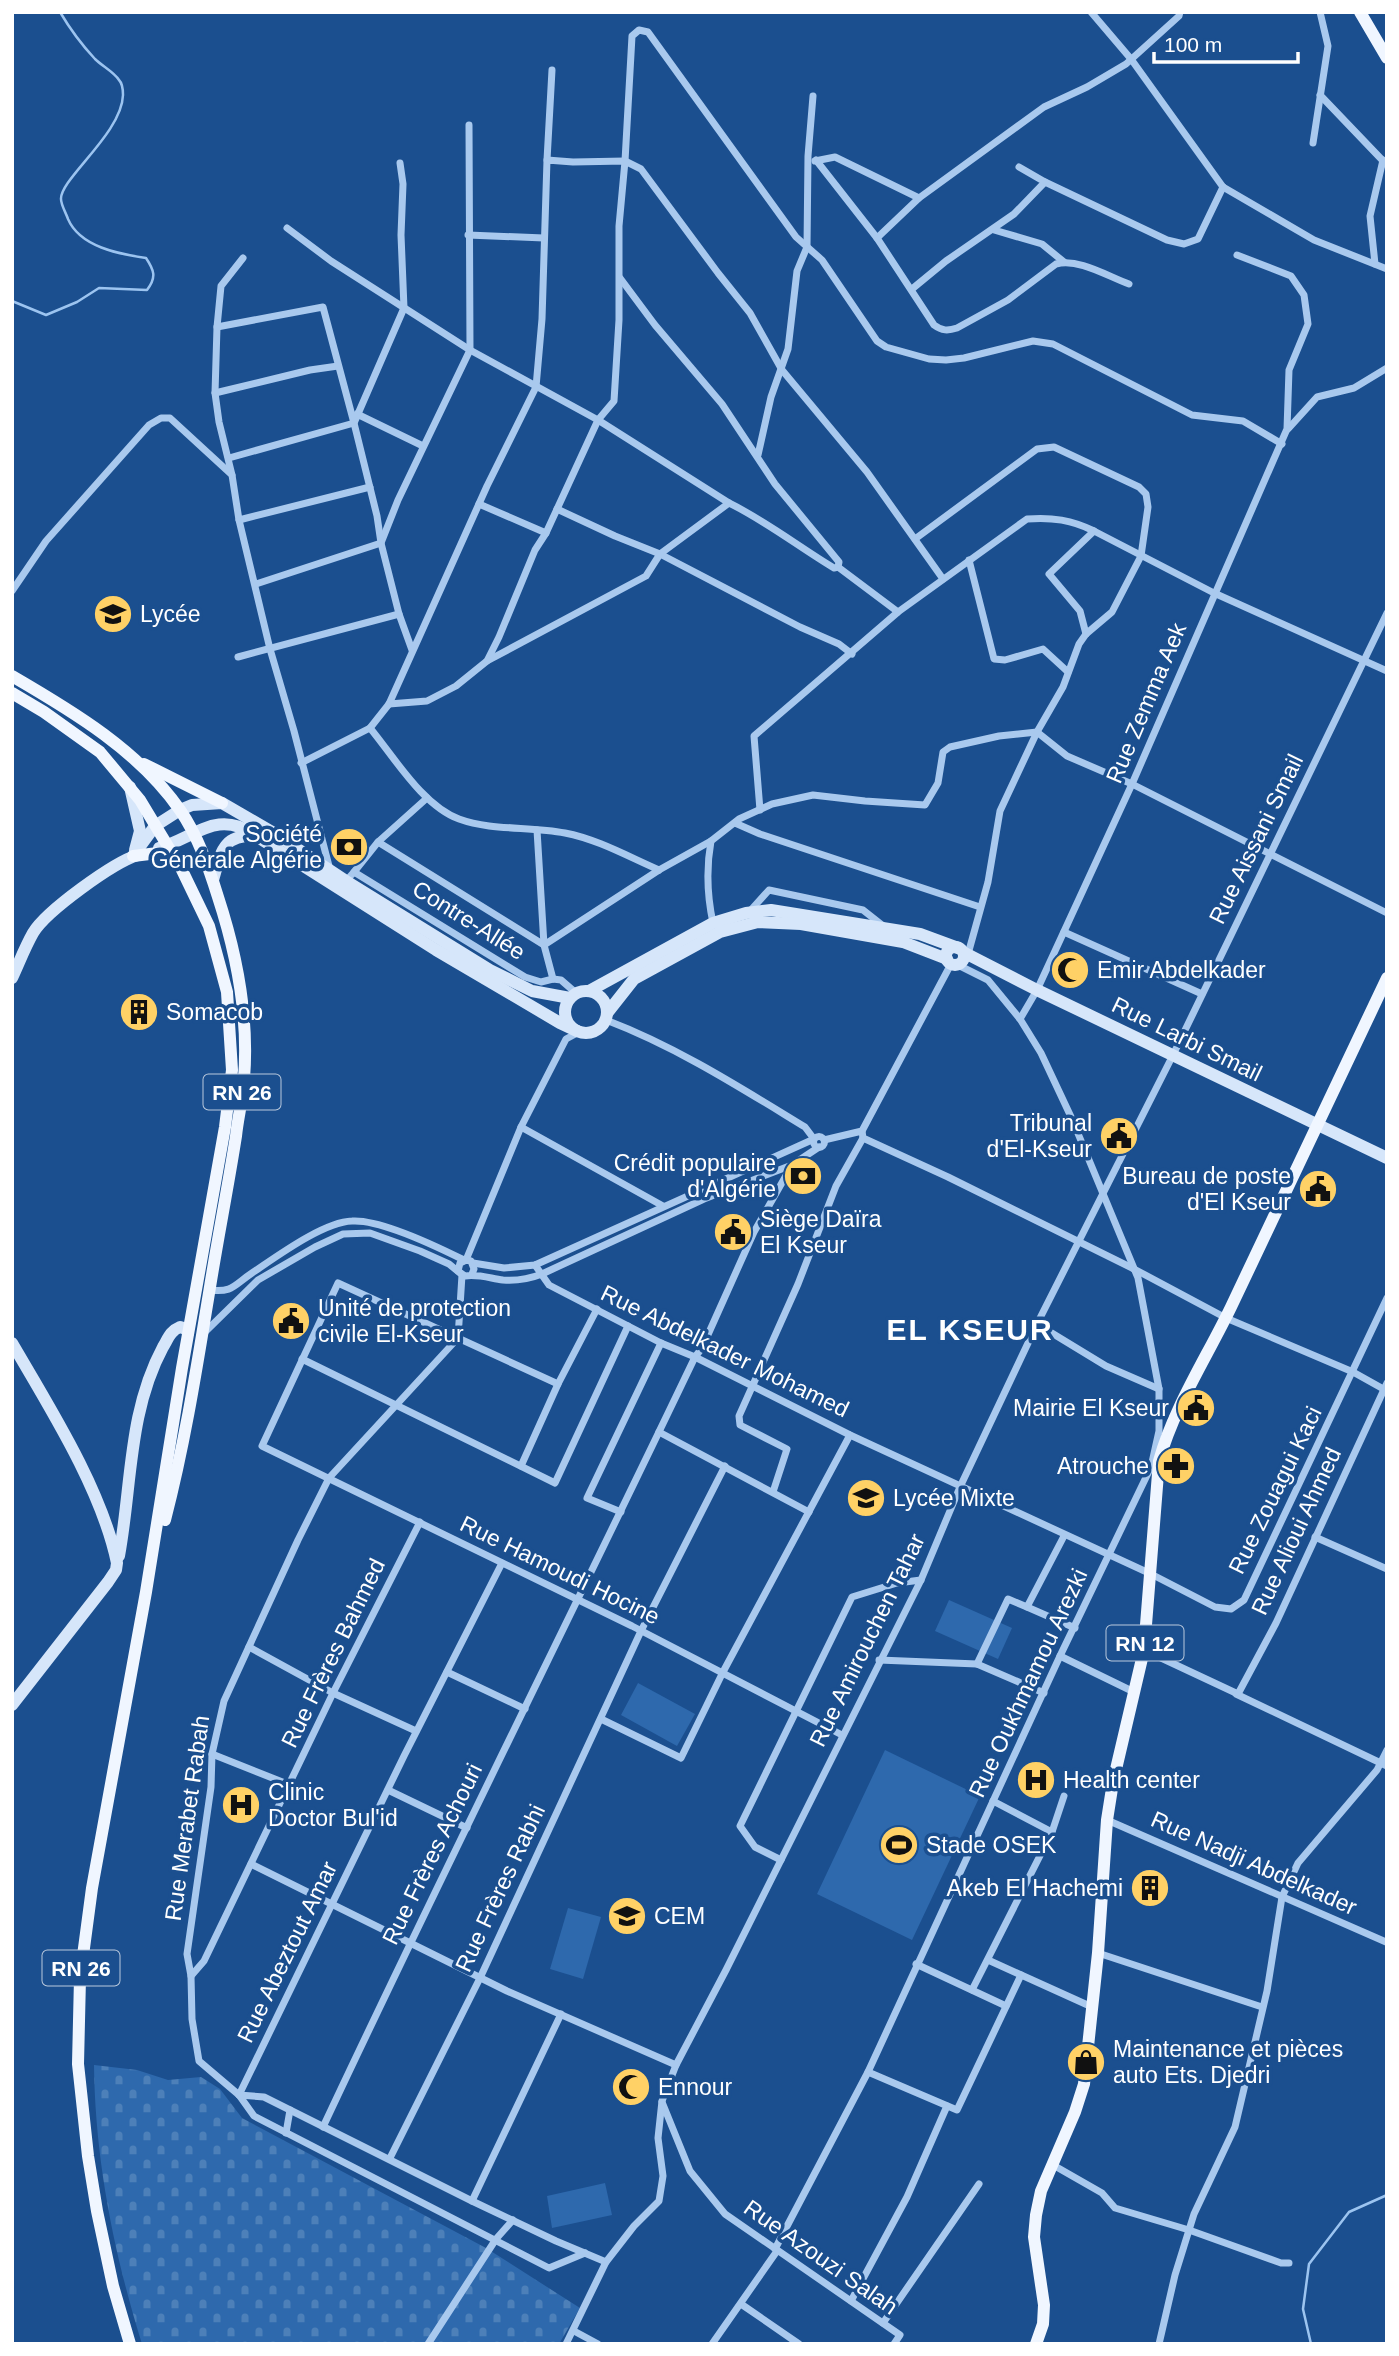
<svg xmlns="http://www.w3.org/2000/svg" width="1399" height="2356" font-family="Helvetica,sans-serif">
<style>
.cemetery{fill:url(#cemetery-stones)}
.pitch{fill:#2e69ad}
.lines{fill:none;stroke-linecap:round;stroke-linejoin:round}
.stream{stroke:#9cc4f0;stroke-width:2.5}
.minor{stroke:#a9c9ee;stroke-width:7}
.secondary{stroke:#d6e6fa;stroke-width:12}
.primary{stroke:#f0f6ff;stroke-width:12}
.labels{text-anchor:middle;dominant-baseline:central;stroke-width:7;stroke-linejoin:round;paint-order:stroke}
.shield{fill:#1b4f8f;stroke:#bbcadd;stroke-width:2}
.shield-label{font-size:21px;font-weight:bold;fill:#fff}
.poi-label{font-size:23px;fill:#fff;stroke:#1b4f8f;text-anchor:start}
.street-label{font-size:23px;fill:#fff;stroke:#1b4f8f}
.district-label{font-size:30px;font-weight:bold;letter-spacing:2px;fill:#fff;stroke:#1b4f8f}
</style>
<defs>
<pattern id="cemetery-stones" width="16" height="16" patternUnits="userSpaceOnUse" patternTransform="scale(1.75)"><rect width="16" height="16" fill="#2e69ad"/><path d="M2 7V4a2 2 0 0 1 4 0v3zM10 15v-3a2 2 0 0 1 4 0v3z" fill="#4d80b9"/></pattern>
</defs>
<rect width="100%" height="100%" fill="#1b4f8f"/>
<path class="cemetery" d="M94,2065L137,2070L168,2080L201,2077L220,2089L242,2118L486,2248L580,2308L559,2344H142C114,2254 95,2159 94,2065Z"/>
<g class="pitch">
<path d="M949,1600L1012,1628L998,1659L935,1631Z"/>
<path d="M638,1683L695,1714L677,1746L621,1715Z"/>
<path d="M885,1750L980,1796L912,1940L817,1894Z"/>
<path d="M568,1908L601,1917L583,1979L550,1969Z"/>
<path d="M605,2183L612,2215L552,2228L547,2196Z"/>
</g>
<g class="lines">
<g class="stream">
<path d="M12,301L46,315L77,302L99,288L147,290C157,277 154,270 146,258C119,254 80,247 68,219C66,213 61,205 61,199C60,179 122,133 123,95C123,91 122,83 119,80C114,72 102,66 95,59C81,44 70,29 60,12"/>
<path d="M1311,2344L1303,2309L1309,2264L1349,2212L1387,2195"/>
</g>
<g class="minor">
<path d="M1091,12L1131,59L1223,187L1314,240L1387,269"/>
<path d="M1320,95L1386,164"/>
<path d="M1313,143L1328,46L1320,12"/>
<path d="M547,160L552,70"/>
<path d="M816,160L877,238L934,325C942,331 948,331 957,328L1008,300L1056,264C1079,258 1107,276 1129,284"/>
<path d="M815,161L835,157L919,198"/>
<path d="M400,163L403,184L401,235L404,308L354,423L377,516L381,543L399,614L412,650"/>
<path d="M1045,182L1167,240L1184,244L1198,239L1223,187"/>
<path d="M287,228L331,261L470,350L598,420L729,503C766,521 799,547 834,568L838,567L839,562L775,484L722,404L655,325L620,278"/>
<path d="M994,230L1042,244L1064,262"/>
<path d="M468,235L544,238"/>
<path d="M877,238L919,198L1044,107L1087,87L1126,64L1179,16L1180,12"/>
<path d="M1375,264L1370,216L1383,160"/>
<path d="M912,289L946,261L1014,214L1045,182L1019,167"/>
<path d="M217,327L323,307L354,423L229,458"/>
<path d="M215,393L310,370L338,366"/>
<path d="M357,414L423,446"/>
<path d="M1288,429L1317,397L1354,388L1387,368"/>
<path d="M758,455L771,397L788,349L797,271L807,247L808,156L813,96"/>
<path d="M232,475L219,422L215,393L217,327L221,286L243,258"/>
<path d="M479,504L546,533"/>
<path d="M557,509L615,536L660,554L800,627L839,644L852,654"/>
<path d="M239,520L370,487"/>
<path d="M1094,531L1214,593L1387,671"/>
<path d="M915,539L1037,449L1054,447L1139,487L1146,494L1148,507L1141,556L1112,612L1086,634L1079,644L1063,687L1037,732L1000,811L988,882L968,954L965,955"/>
<path d="M969,560L994,659L1005,660L1043,649L1068,672"/>
<path d="M838,567L898,612"/>
<path d="M256,584L381,543L398,500L470,350L469,125"/>
<path d="M12,591L46,541L149,425L161,418H170L232,475L239,520L270,649L294,731L330,870"/>
<path d="M238,657L399,614"/>
<path d="M487,661L646,576L660,554L729,503"/>
<path d="M389,704L427,701L456,686L487,661L499,637L535,550L546,533L598,420L614,401L619,320V226L625,161L632,36L639,30L648,32L796,237L822,260L877,341L886,347L929,359L946,360L964,358L1033,341L1053,344L1192,415L1243,421L1282,444"/>
<path d="M370,728C394,757 423,806 459,819C492,831 530,826 565,833C597,839 629,857 659,870"/>
<path d="M301,763L370,728L389,704L487,486L536,387L542,319L547,160L573,162L625,161L641,169L718,273L750,313L782,370L867,472L943,579"/>
<path d="M760,810L754,736L898,612L1027,519C1052,517 1072,520 1094,531L1049,574L1080,611L1086,634"/>
<path d="M735,823L760,834L980,907"/>
<path d="M537,830L544,945L553,979"/>
<path d="M378,842L544,945L659,870L711,841"/>
<path d="M354,872L378,842L427,798"/>
<path d="M346,881L354,872L525,977L541,982L553,979L561,980L576,993"/>
<path d="M750,911L769,890L863,910L882,925"/>
<path d="M713,923C707,895 706,869 711,841L739,819L772,804L813,795L865,801L925,805L938,783L943,752L950,747L999,736L1037,732L1067,756L1132,784L1387,913"/>
<path d="M1064,932L1202,994"/>
<path d="M1020,1019L1037,990L1132,784L1287,429L1289,370L1308,324L1304,295L1291,276L1237,255"/>
<path d="M521,1127L663,1206"/>
<path d="M862,1131L863,1138L948,1177L1134,1269L1226,1318L1353,1372L1387,1391"/>
<circle cx="819" cy="1142" r="5.5"/>
<path d="M824,1140L862,1131L951,964"/>
<path d="M466,1260L521,1127L566,1039L579,1032"/>
<path d="M473,1263L504,1268L535,1265L814,1139L805,1127C741,1088 677,1047 606,1020"/>
<path d="M535,1265L549,1285L661,1343L695,1357L850,1435L1151,1574L1215,1607L1231,1609L1244,1600L1387,1298"/>
<path d="M472,1274L474,1269L471,1261L466,1260L460,1263L458,1271L465,1276C478,1274 489,1278 503,1280C516,1281 529,1279 542,1274L704,1199L792,1165L819,1147"/>
<path d="M209,1290C233,1293 234,1285 252,1273C276,1257 323,1222 352,1221C381,1219 438,1247 464,1260"/>
<path d="M1037,1324L1106,1366L1159,1389"/>
<path d="M204,1333L258,1280L315,1247L343,1234L370,1233L420,1251L449,1264L460,1273"/>
<path d="M302,1359L555,1483L628,1326"/>
<path d="M558,1384L338,1283L262,1446L632,1626L842,1735"/>
<path d="M659,1432L809,1512"/>
<path d="M521,1466L558,1384L597,1309"/>
<path d="M773,1492L787,1449L740,1425L739,1416L798,1284L836,1186L863,1138"/>
<path d="M621,1512L587,1498L661,1343"/>
<path d="M420,1522L333,1693L204,1961L191,1976L192,2019L199,2061L239,2095L254,2116L549,2268L585,2253"/>
<path d="M1315,1537L1387,1569"/>
<path d="M1027,1607L1075,1628"/>
<path d="M249,1647L333,1693L416,1731"/>
<path d="M1144,1650L1238,1694L1276,1623L1387,1383"/>
<path d="M1060,1656L1134,1692"/>
<path d="M879,1660L977,1664L1044,1693"/>
<path d="M977,1664L1008,1599L1027,1607L1064,1536"/>
<path d="M447,1672L525,1709"/>
<path d="M1236,1694L1387,1766"/>
<path d="M601,1719L681,1758L723,1672L850,1435"/>
<path d="M212,1754L290,1785"/>
<path d="M388,1790L467,1828"/>
<path d="M993,1801L1052,1832"/>
<path d="M1107,1820L1386,1942"/>
<path d="M781,1860L755,1847L740,1826L852,1597L897,1583L921,1580"/>
<path d="M251,1864L507,1991L676,2065"/>
<path d="M1098,1953L1262,2007"/>
<path d="M988,1960L1092,2007"/>
<path d="M916,1964L1006,2006"/>
<path d="M191,1976L187,1954L211,1787L212,1754L224,1701L298,1540L329,1478L458,1338L462,1275"/>
<path d="M972,1990L1052,1832L1064,1796"/>
<path d="M868,2072L957,2110L1021,1975"/>
<path d="M239,2095L404,1756L502,1563"/>
<path d="M239,2095L264,2097L472,2201L556,2241L606,2262"/>
<path d="M662,2102L690,2171L725,2214L900,2335L894,2344"/>
<path d="M323,2127C444,1869 572,1614 695,1357L702,1348L754,1232L792,1165"/>
<path d="M286,2133L290,2110"/>
<path d="M390,2158L480,1978L641,1631L725,1466"/>
<path d="M1053,2165L1102,2193L1115,2208L1189,2230L1281,2263H1289"/>
<path d="M472,2201L561,2014"/>
<path d="M775,2249L868,2072L1060,1656L1151,1467L1159,1431V1389L1138,1278L1072,1119L1041,1053L1020,1019L988,980L958,965"/>
<path d="M851,2301L907,2197L947,2106"/>
<path d="M741,2304L799,2344"/>
<path d="M883,2323L979,2184"/>
<path d="M574,2331L598,2344"/>
<path d="M428,2344L496,2239L513,2220"/>
<path d="M566,2344L606,2262L634,2226L659,2201L663,2176L658,2138L662,2101L676,2065L726,1970L921,1580L960,1487L1037,1324L1173,1055L1387,613"/>
<path d="M712,2344L777,2251"/>
<path d="M1159,2344L1175,2275L1194,2214L1235,2127L1267,1991L1282,1897L1298,1863L1377,1770L1387,1750"/>
</g>
<g class="secondary">
<path d="M130,787L140,831L135,850"/>
<path d="M159,848C196,837 217,809 255,835"/>
<path d="M133,856L155,826L180,810L192,805L222,803L272,832L346,881L490,970L532,991L570,998"/>
<path d="M213,880C221,853 222,834 256,836L436,950L560,1023L577,1031"/>
<circle cx="955" cy="956" r="9"/>
<path d="M963,952L1037,990L1387,1158"/>
<path d="M12,978C19,963 25,947 33,933C46,911 114,862 138,855"/>
<circle cx="586" cy="1012" r="21"/>
<path d="M589,991L713,923L746,913L771,910L920,934L958,948"/>
<path d="M608,1012L634,979L720,932L758,922L801,924L903,942L947,959"/>
<path d="M12,1343C50,1408 102,1490 117,1563L116,1570L108,1582L12,1705"/>
<path d="M119,1556C132,1485 128,1412 163,1347C168,1339 170,1331 180,1327L186,1329L188,1333"/>
</g>
<g class="primary">
<path d="M1360,12L1387,58"/>
<path d="M12,676C74,712 139,751 180,810C198,836 209,868 218,897C237,955 249,1017 244,1079C243,1098 238,1117 236,1136C228,1187 218,1237 210,1287C197,1366 185,1443 165,1520"/>
<path d="M12,693L44,712L100,752L140,800L181,868L209,926L227,992L232,1070L225,1127L182,1368L146,1592L92,1888L80,1978L78,2064L88,2156L97,2211L113,2286L130,2344"/>
<path d="M144,764L222,803"/>
<path d="M133,856L158,853L175,863"/>
<path d="M1036,2344L1043,2324L1044,2305L1034,2237L1036,2215L1041,2191L1075,2112L1084,2084L1098,1953L1107,1820L1113,1782L1144,1650L1159,1461C1174,1407 1207,1357 1231,1307C1283,1197 1335,1088 1387,978"/>
</g>
</g>
<defs>
<g id="school-disc" transform="scale(2.0125)"><circle r="9.5" fill="#ffd166" stroke="#1b4f8f"/><path d="M0-5L7-2L0 1L-7-2ZM-4 1L0 2.5L4 1V4Q0 6-4 4Z" fill="#111"/></g>
<g id="bank-disc" transform="scale(2.0125)"><circle r="9.5" fill="#ffd166" stroke="#1b4f8f"/><path d="M-6-4H6V4H-6ZM0-2.3a2.3 2.3 0 1 0 0 4.6a2.3 2.3 0 1 0 0-4.6Z" fill="#111"/></g>
<g id="mosque-disc" transform="scale(2.0125)"><circle r="9.5" fill="#ffd166" stroke="#1b4f8f"/><path d="M3.5-4.9A6 6 0 1 0 3.5 4.9A5 5 0 1 1 3.5-4.9Z" fill="#111"/></g>
<g id="building-disc" transform="scale(2.0125)"><circle r="9.5" fill="#ffd166" stroke="#1b4f8f"/><path d="M-4-6H4V6H1V3H-1V6H-4ZM-2.5-4.3h1.7v1.8h-1.7ZM.8-4.3h1.7v1.8H.8ZM-2.5-1h1.7V.8h-1.7ZM.8-1h1.7V.8H.8Z" fill="#111"/></g>
<g id="civic-disc" transform="scale(2.0125)"><circle r="9.5" fill="#ffd166" stroke="#1b4f8f"/><path d="M-.6-6.5H3V-4.5H.6V-3L4-1V1h2V6H-6V1h2V-1L-.6-3ZM-1.2 2.5V6h2.4V2.5Z" fill="#111"/></g>
<g id="pharmacy-disc" transform="scale(2.0125)"><circle r="9.5" fill="#ffd166" stroke="#1b4f8f"/><path d="M-2-6h4v4h4v4h-4v4h-4v-4h-4v-4h4Z" fill="#111"/></g>
<g id="hospital-disc" transform="scale(2.0125)"><circle r="9.5" fill="#ffd166" stroke="#1b4f8f"/><path d="M-5-5h3v3.5h4V-5h3V5h-3V1.5h-4V5h-3Z" fill="#111"/></g>
<g id="stadium-disc" transform="scale(2.0125)"><circle r="9.5" fill="#ffd166" stroke="#1b4f8f"/><path d="M0-5a6.5 5 0 1 0 0 10a6.5 5 0 1 0 0-10ZM-3.5-1.8h7v3.6h-7Z" fill="#111"/></g>
<g id="shop-disc" transform="scale(2.0125)"><circle r="9.5" fill="#ffd166" stroke="#1b4f8f"/><path d="M-5-2.5h2.3a2.7 3.5 0 0 1 5.4 0H5L5.5 6h-11ZM-1.5-2.5h3a1.5 2.3 0 0 0-3 0Z" fill="#111"/></g>
</defs>
<g fill-rule="evenodd">
<use href="#school-disc" x="113" y="614"/>
<use href="#bank-disc" x="349" y="847"/>
<use href="#mosque-disc" x="1070" y="970"/>
<use href="#building-disc" x="139" y="1012"/>
<use href="#civic-disc" x="1119" y="1136"/>
<use href="#bank-disc" x="803" y="1176"/>
<use href="#civic-disc" x="1318" y="1189"/>
<use href="#civic-disc" x="733" y="1232"/>
<use href="#civic-disc" x="291" y="1321"/>
<use href="#civic-disc" x="1196" y="1408"/>
<use href="#pharmacy-disc" x="1176" y="1466"/>
<use href="#school-disc" x="866" y="1498"/>
<use href="#hospital-disc" x="1036" y="1780"/>
<use href="#hospital-disc" x="241" y="1805"/>
<use href="#stadium-disc" x="899" y="1845"/>
<use href="#building-disc" x="1150" y="1888"/>
<use href="#school-disc" x="627" y="1916"/>
<use href="#shop-disc" x="1086" y="2062"/>
<use href="#mosque-disc" x="631" y="2087"/>
</g>
<g class="labels">
<g class="shield">
<rect x="203.5" y="1074.5" width="77" height="35" rx="5"/>
<rect x="1106.5" y="1625.5" width="77" height="35" rx="5"/>
<rect x="42.5" y="1950.5" width="77" height="35" rx="5"/>
</g>
<g class="shield-label">
<text x="242" y="1092">RN 26</text>
<text x="1145" y="1643">RN 12</text>
<text x="81" y="1968">RN 26</text>
</g>
<g class="poi-label">
<text x="140" y="614">Lycée</text>
<text x="322" y="834" text-anchor="end">Société<tspan x="322" dy="26">Générale Algérie</tspan></text>
<text x="1097" y="970">Emir Abdelkader</text>
<text x="166" y="1012">Somacob</text>
<text x="1092" y="1123" text-anchor="end">Tribunal<tspan x="1092" dy="26">d'El-Kseur</tspan></text>
<text x="776" y="1163" text-anchor="end">Crédit populaire<tspan x="776" dy="26">d'Algérie</tspan></text>
<text x="1291" y="1176" text-anchor="end">Bureau de poste<tspan x="1291" dy="26">d'El Kseur</tspan></text>
<text x="760" y="1219">Siège Daïra<tspan x="760" dy="26">El Kseur</tspan></text>
<text x="318" y="1308">Unité de protection<tspan x="318" dy="26">civile El-Kseur</tspan></text>
<text x="1169" y="1408" text-anchor="end">Mairie El Kseur</text>
<text x="1149" y="1466" text-anchor="end">Atrouche</text>
<text x="893" y="1498">Lycée Mixte</text>
<text x="1063" y="1780">Health center</text>
<text x="268" y="1792">Clinic<tspan x="268" dy="26">Doctor Bul'id</tspan></text>
<text x="926" y="1845">Stade OSEK</text>
<text x="1123" y="1888" text-anchor="end">Akeb El Hachemi</text>
<text x="654" y="1916">CEM</text>
<text x="1113" y="2049">Maintenance et pièces<tspan x="1113" dy="26">auto Ets. Djedri</tspan></text>
<text x="658" y="2087">Ennour</text>
</g>
<g class="street-label">
<text transform="translate(1146 703) rotate(-67)">Rue Zemma Aek</text>
<text transform="translate(1256 839) rotate(-64)">Rue Aissani Smail</text>
<text transform="translate(469 920) rotate(32)">Contre-Allée</text>
<text transform="translate(1187 1039) rotate(26)">Rue Larbi Smail</text>
<text transform="translate(725 1351) rotate(26)">Rue Abdelkader Mohamed</text>
<text transform="translate(1275 1490) rotate(-64)">Rue Zouagui Kaci</text>
<text transform="translate(1296 1531) rotate(-65)">Rue Alioui Ahmed</text>
<text transform="translate(560 1570) rotate(26)">Rue Hamoudi Hocine</text>
<text transform="translate(867 1640) rotate(-64)">Rue Amirouchen Tahar</text>
<text transform="translate(333 1653) rotate(-64)">Rue Frères Bahmed</text>
<text transform="translate(1028 1683) rotate(-65)">Rue Oukhmamou Arezki</text>
<text transform="translate(187 1818) rotate(-82)">Rue Merabet Rabah</text>
<text transform="translate(432 1854) rotate(-64)">Rue Frères Achouri</text>
<text transform="translate(1254 1863) rotate(24)">Rue Nadji Abdelkader</text>
<text transform="translate(500 1888) rotate(-65)">Rue Frères Rabhi</text>
<text transform="translate(287 1952) rotate(-64)">Rue Abeztout Amar</text>
<text transform="translate(821 2257) rotate(35)">Rue Azouzi Salah</text>
</g>
<g class="district-label">
<text x="970" y="1329">EL KSEUR</text>
</g>
</g>
<rect width="1399" height="2356" fill="none" stroke="#ffffff" stroke-width="28"/>
<path d="M1154 52v10h144v-10" fill="none" stroke="#ffffff" stroke-width="3.5"/>
<text x="1164" y="52" font-size="21" fill="#ffffff" stroke="#1b4f8f" stroke-width="5" paint-order="stroke">100 m</text>
</svg>
